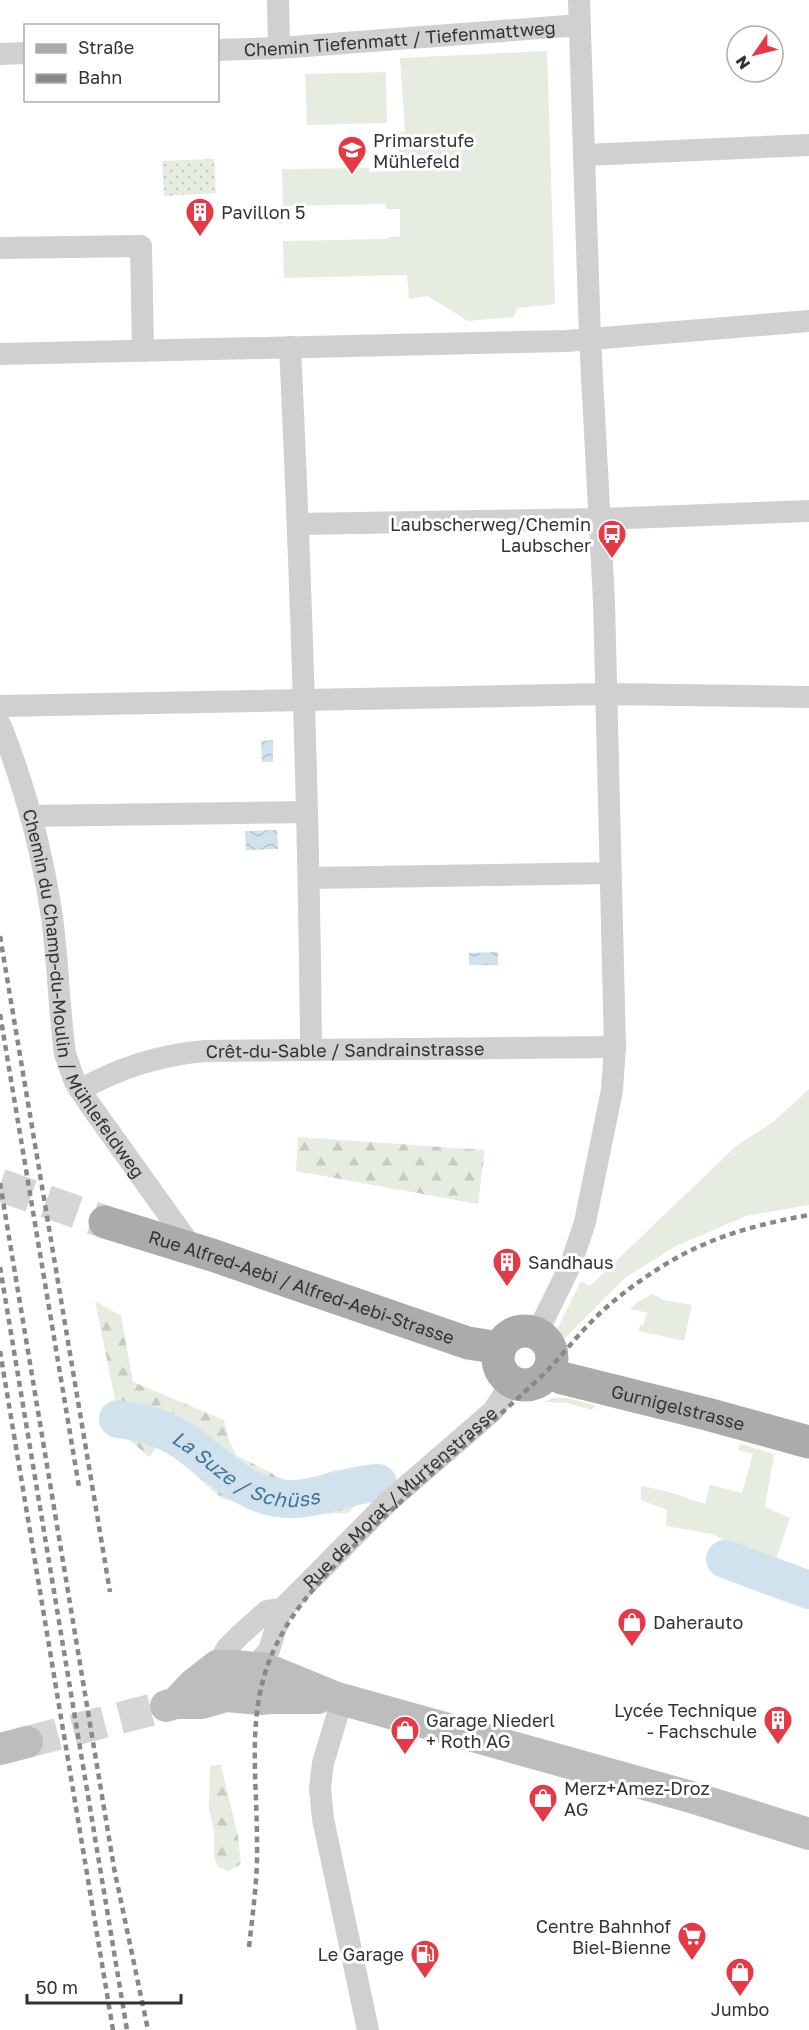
<svg xmlns="http://www.w3.org/2000/svg" width="809" height="2030" font-family="'Golos Text',sans-serif">
<style>
.grass{fill:#e6ecdf}
.forest{fill:url(#forest-firs)}
.park{fill:url(#park-dots)}
.water{fill:url(#water-waves)}
.lines{fill:none;stroke-linecap:round;stroke-linejoin:round}
.river{stroke:#cfe2ee;stroke-width:38}
.secondary-tunnel{stroke:#d6d6d6;stroke-width:32;stroke-dasharray:32 16;stroke-linecap:butt}
.primary-tunnel{stroke:#d6d6d6;stroke-width:33;stroke-dasharray:33 16;stroke-linecap:butt}
.street{stroke:#d0d0d0;stroke-width:22}
.secondary{stroke:#bdbdbd;stroke-width:32}
.primary{stroke:#ababab;stroke-width:33}
.rail{stroke:#888;stroke-width:4.5;stroke-dasharray:6 4.5;stroke-linecap:butt}
.labels{text-anchor:middle;dominant-baseline:central;stroke-width:6;stroke-linejoin:round;paint-order:stroke}
.street-label{font-size:18px;fill:#333;stroke:#fff}
.poi-label{font-size:18px;fill:#333;stroke:#fff;text-anchor:start}
.water-label{font-size:20px;font-style:italic;fill:#3f7597;stroke:#fff}
</style>
<defs>
<pattern id="forest-firs" width="22" height="20" patternUnits="userSpaceOnUse" patternTransform="scale(1.5)"><rect width="22" height="20" fill="#e6ecdf"/><path d="M5 1l3.5 6h-7zM16 11l3.5 6h-7z" fill="#c6cbc0"/></pattern>
<pattern id="park-dots" width="8" height="8" patternUnits="userSpaceOnUse" patternTransform="scale(1.5)"><rect width="8" height="8" fill="#e6ecdf"/><path d="M2 2h.1M6 6h.1" fill="none" stroke="#c6cbc0" stroke-width="1.8" stroke-linecap="round"/></pattern>
<pattern id="water-waves" width="16" height="10" patternUnits="userSpaceOnUse" patternTransform="scale(1.5)"><rect width="16" height="10" fill="#cfe2ee"/><path d="M0 5q4-4 8 0t8 0" fill="none" stroke="#b2c2cd"/></pattern>
</defs>
<rect width="100%" height="100%" fill="#fff"/>
<g class="grass">
<path d="M547,51L555,304L517,308L514,317L468,321L428,296L409,299L407,275L284,278L283,241L387,239L388,237L400,236V209H386V204L283,206L282,169L369,168V172L399,171L398,133L405,132L400,58Z"/>
<path d="M386,72L387,123L307,125L305,74Z"/>
<path d="M809,1089V1205L746,1216L676,1246L626,1277L565,1338L562,1340L558,1338L557,1329L581,1281L590,1286L736,1146L773,1122Z"/>
<path d="M652,1294L664,1300L692,1305L684,1341L639,1331L640,1325H643L647,1313L630,1309C637,1301 643,1300 652,1294Z"/>
<path d="M554,1398H567L595,1405L592,1410L567,1403L542,1402Z"/>
<path d="M740,1444L774,1454L765,1507L790,1518L774,1565L712,1534L666,1526L667,1510L641,1500V1486L666,1491L705,1504L710,1485L742,1493L753,1454L738,1450Z"/>
</g>
<g class="forest">
<path d="M298,1137L485,1150L478,1204L296,1171Z"/>
<path d="M95,1301L121,1316L133,1382L224,1420L229,1441L236,1455L297,1486L334,1470L392,1473L348,1513L284,1516L221,1498L185,1466L158,1446L149,1457L125,1436L130,1409L116,1404Z"/>
<path d="M221,1765L238,1836L241,1864L228,1871L218,1867L214,1856V1833L209,1807L210,1766Z"/>
</g>
<path class="park" d="M214,159L216,193L164,196L162,161Z"/>
<g class="water">
<path d="M273,740V762H262L261,741Z"/>
<path d="M277,830L278,849L246,850L245,831Z"/>
<path d="M498,952V965H469V953Z"/>
</g>
<g class="lines">
<g class="river">
<path id="s1" d="M118,1419C141,1422 158,1426 179,1438C213,1459 235,1490 277,1498C311,1504 345,1484 378,1483"/>
<path d="M725,1559L809,1590"/>
</g>
<path class="secondary-tunnel" d="M27,1742L166,1706"/>
<path class="primary-tunnel" d="M0,1185L105,1222"/>
<g class="street">
<path d="M278,0L279,48"/>
<path id="s2" d="M218,50L279,48L580,25"/>
<path d="M0,54L26,53"/>
<path d="M585,155L809,145"/>
<path d="M0,248L141,246L143,351"/>
<path d="M290,347C301,581 309,815 311,1049"/>
<path d="M0,354L566,341L809,321"/>
<path d="M298,524L601,519L809,511"/>
<path d="M0,706L607,694L809,697"/>
<path id="s3" d="M0,724C25,786 42,851 52,917C58,963 59,1008 65,1054L75,1082L88,1102L193,1249"/>
<path d="M31,816L307,812"/>
<path d="M309,878L610,873"/>
<path id="s4" d="M80,1090C120,1067 160,1055 205,1051L615,1047"/>
<path d="M537,1333L571,1264L585,1222L612,1090L615,1047L604,601L590,339L579,0"/>
<path d="M217,1666L227,1648L241,1634L267,1611L282,1609"/>
<path id="s5" d="M248,1675L269,1650L282,1609L388,1502L493,1411L512,1382"/>
<path d="M342,1700L323,1763L320,1788L323,1819L368,2030"/>
</g>
<g class="secondary">
<path d="M176,1703L194,1684L217,1666H236L266,1669L337,1698L691,1797L809,1834"/>
<path d="M166,1706L176,1703H202L226,1696L259,1699L271,1698H318"/>
<path d="M0,1749L27,1742"/>
</g>
<g class="primary">
<path id="s6" d="M105,1222L212,1255L468,1343L500,1348"/>
<circle cx="525" cy="1358" r="27"/>
<path id="s7" d="M549,1370L562,1378L707,1414L809,1442"/>
</g>
<g class="rail">
<path d="M0,936L110,1592"/>
<path d="M0,1014L79,1487"/>
<path d="M0,1183L114,1868L148,2030"/>
<path d="M0,1267L127,2030"/>
<path d="M0,1351L113,2030"/>
<path d="M249,1947C253,1911 258,1876 257,1841C257,1784 248,1725 266,1670C284,1615 323,1577 363,1537C417,1484 477,1437 532,1385C555,1365 573,1340 594,1319C613,1300 636,1283 658,1269C706,1238 753,1225 809,1215"/>
</g>
</g>
<defs>
<g id="school-pin" transform="scale(1.5)"><path d="M0 17L-7.5 6A9.5 9.5 0 1 1 7.5 6Z" fill="#e63946" stroke="#fff"/><path d="M0-5L7-2L0 1L-7-2ZM-4 1L0 2.5L4 1V4Q0 6-4 4Z" fill="#fff"/></g>
<g id="building-pin" transform="scale(1.5)"><path d="M0 17L-7.5 6A9.5 9.5 0 1 1 7.5 6Z" fill="#e63946" stroke="#fff"/><path d="M-4-6H4V6H1V3H-1V6H-4ZM-2.5-4.3h1.7v1.8h-1.7ZM.8-4.3h1.7v1.8H.8ZM-2.5-1h1.7V.8h-1.7ZM.8-1h1.7V.8H.8Z" fill="#fff"/></g>
<g id="bus-pin" transform="scale(1.5)"><path d="M0 17L-7.5 6A9.5 9.5 0 1 1 7.5 6Z" fill="#e63946" stroke="#fff"/><path d="M-5-6H5V4H4V6H2V4H-2V6H-4V4H-5ZM-3.5-4V0h7V-4ZM-3.5 1.2v1.5H-2V1.2ZM2 1.2v1.5H3.5V1.2Z" fill="#fff"/></g>
<g id="shop-pin" transform="scale(1.5)"><path d="M0 17L-7.5 6A9.5 9.5 0 1 1 7.5 6Z" fill="#e63946" stroke="#fff"/><path d="M-5-2.5h2.3a2.7 3.5 0 0 1 5.4 0H5L5.5 6h-11ZM-1.5-2.5h3a1.5 2.3 0 0 0-3 0Z" fill="#fff"/></g>
<g id="supermarket-pin" transform="scale(1.5)"><path d="M0 17L-7.5 6A9.5 9.5 0 1 1 7.5 6Z" fill="#e63946" stroke="#fff"/><path d="M-6-5.5h2.5l.6 2H6L4.5 2H-2.5L-4.4-4H-6ZM-1.5 3.2a1.3 1.3 0 1 0 .1 0ZM3 3.2a1.3 1.3 0 1 0 .1 0Z" fill="#fff"/></g>
<g id="fuel-pin" transform="scale(1.5)"><path d="M0 17L-7.5 6A9.5 9.5 0 1 1 7.5 6Z" fill="#e63946" stroke="#fff"/><path d="M-5.5-6h7V0h2V4h1.3V-2.5L3-4.5l.8-.8L6-3V5H2.5V1h-1V6h-7ZM-4.2-4.7v3.2H.2V-4.7Z" fill="#fff"/></g>
</defs>
<g fill-rule="evenodd">
<use href="#school-pin" x="352" y="150"/>
<use href="#building-pin" x="200" y="212"/>
<use href="#bus-pin" x="612" y="534"/>
<use href="#building-pin" x="507" y="1262"/>
<use href="#shop-pin" x="632" y="1622"/>
<use href="#building-pin" x="778" y="1720"/>
<use href="#shop-pin" x="405" y="1730"/>
<use href="#shop-pin" x="543" y="1798"/>
<use href="#supermarket-pin" x="692" y="1936"/>
<use href="#fuel-pin" x="425" y="1954"/>
<use href="#shop-pin" x="740" y="1972"/>
</g>
<g class="labels">
<g class="street-label">
<text stroke="none"><textPath href="#s2" startOffset="182">Chemin Tiefenmatt / Tiefenmattweg</textPath></text>
<text stroke="none"><textPath href="#s3" startOffset="286">Chemin du Champ-du-Moulin / Mühlefeldweg</textPath></text>
<text stroke="none"><textPath href="#s4" startOffset="272">Crêt-du-Sable / Sandrainstrasse</textPath></text>
<text stroke="none"><textPath href="#s6" startOffset="207">Rue Alfred-Aebi / Alfred-Aebi-Strasse</textPath></text>
<text stroke="none"><textPath href="#s7" startOffset="135">Gurnigelstrasse</textPath></text>
<text stroke="none"><textPath href="#s5" startOffset="238">Rue de Morat / Murtenstrasse</textPath></text>
</g>
<g class="poi-label">
<text x="373" y="140">Primarstufe<tspan x="373" dy="21">Mühlefeld</tspan></text>
<text x="221" y="212">Pavillon 5</text>
<text x="591" y="524" text-anchor="end">Laubscherweg/Chemin<tspan x="591" dy="21">Laubscher</tspan></text>
<text x="528" y="1262">Sandhaus</text>
<text x="653" y="1622">Daherauto</text>
<text x="757" y="1710" text-anchor="end">Lycée Technique<tspan x="757" dy="21">- Fachschule</tspan></text>
<text x="426" y="1720">Garage Niederl<tspan x="426" dy="21">+ Roth AG</tspan></text>
<text x="564" y="1788">Merz+Amez-Droz<tspan x="564" dy="21">AG</tspan></text>
<text x="671" y="1926" text-anchor="end">Centre Bahnhof<tspan x="671" dy="21">Biel-Bienne</tspan></text>
<text x="404" y="1954" text-anchor="end">Le Garage</text>
<text x="740" y="2009" text-anchor="middle">Jumbo</text>
</g>
<g class="water-label">
<text stroke="none"><textPath href="#s1" startOffset="141">La Suze / Schüss</textPath></text>
</g>
</g>
<rect x="24" y="24" width="195" height="78" fill="#ffffff" stroke="#adadad" stroke-width="1.5"/>
<rect x="36" y="44" width="30" height="9" fill="#ababab" stroke="#adadad" stroke-width="1.5"/>
<text x="78" y="54" font-size="18" fill="#333333">Straße</text>
<rect x="36" y="74" width="30" height="9" fill="#888888" stroke="#adadad" stroke-width="1.5"/>
<text x="78" y="84" font-size="18" fill="#333333">Bahn</text>
<g transform="translate(755 54) rotate(235)"><circle r="28" fill="#ffffff" stroke="#adadad" stroke-width="1.5"/>
<path d="M0-4.5L10 22L0 15L-10 22Z" fill="#e63946"/>
<text y="-9" font-size="16" font-weight="bold" text-anchor="middle" fill="#333333">N</text>
</g>
<path d="M27 1994v9h154v-9" fill="none" stroke="#333333" stroke-width="3"/>
<text x="36" y="1994" font-size="18" fill="#333333" stroke="#ffffff" stroke-width="4.5" paint-order="stroke">50 m</text>
</svg>
